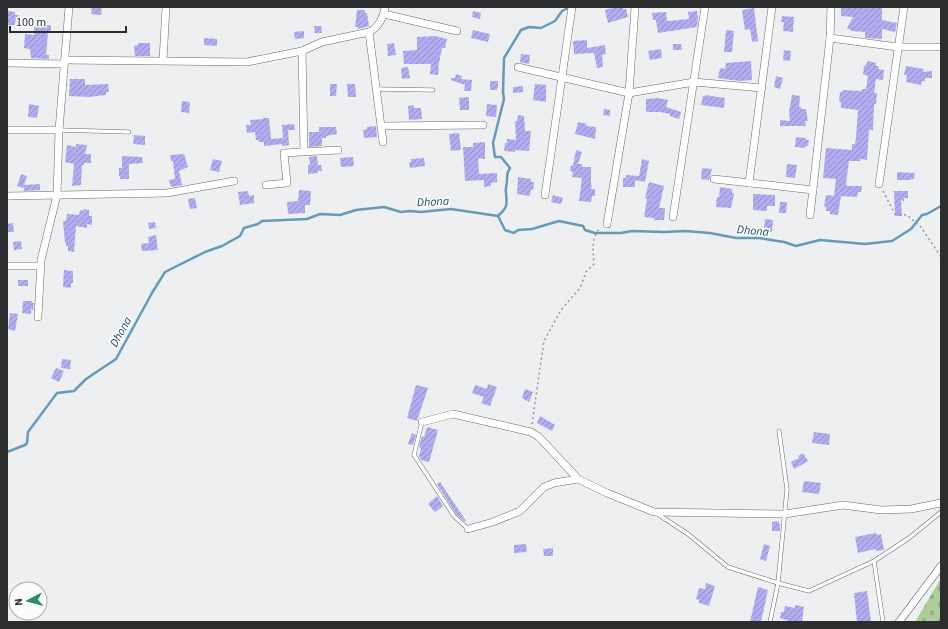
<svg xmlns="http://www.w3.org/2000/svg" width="948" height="629" font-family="'Source Sans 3',sans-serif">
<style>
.cemetery{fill:url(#cemetery-stones)}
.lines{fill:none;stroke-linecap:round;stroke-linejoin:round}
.stream{stroke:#659ab9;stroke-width:2.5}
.building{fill:url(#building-hatch)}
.lane-casing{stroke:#67696a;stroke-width:4.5}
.street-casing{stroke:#67696a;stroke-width:8}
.path{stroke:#97989a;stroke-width:1.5;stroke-dasharray:2 3;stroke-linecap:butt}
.lane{stroke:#fff;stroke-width:3.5}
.street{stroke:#fff;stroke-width:7}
.labels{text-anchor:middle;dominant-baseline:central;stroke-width:3.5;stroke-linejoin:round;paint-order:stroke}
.water-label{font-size:12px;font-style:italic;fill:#254e66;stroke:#fafcfe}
</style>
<defs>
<pattern id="cemetery-stones" width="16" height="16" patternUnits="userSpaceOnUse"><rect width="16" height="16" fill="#adce9a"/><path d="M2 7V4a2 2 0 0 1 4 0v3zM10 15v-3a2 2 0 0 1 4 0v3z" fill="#95b185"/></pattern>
<pattern id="building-hatch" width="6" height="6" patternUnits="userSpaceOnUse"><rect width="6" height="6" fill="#b4acf1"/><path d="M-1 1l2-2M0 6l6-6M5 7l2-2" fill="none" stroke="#938cc4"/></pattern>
</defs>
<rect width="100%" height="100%" fill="#edeff1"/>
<path class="cemetery" d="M941,578V622H915Z"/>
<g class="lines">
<g class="stream">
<path d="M498,216C508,207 507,205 506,193C505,189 507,185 507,180C507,175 507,173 510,168L501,157H495L493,143L504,99L503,92L504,58L521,30L529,27L541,28L555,21L562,11L570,7"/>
<path d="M7,452L25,445L27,443L28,432L57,393L74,391L86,379L116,359L152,293L165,272L205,252L222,246L240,236L244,228L258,224L262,221L307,219L320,214L340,215L356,210L384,207L401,212L410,211L421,212L451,209L498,216L505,230L514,233L518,230L532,229L559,221L583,226L585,230L595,233H621L632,231L664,232L685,231L710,233L736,238H759L784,242L796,246L820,240L865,244L892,241L911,229L922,215L927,214L941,206"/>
</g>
</g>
<g class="building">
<path d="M92,7H102L101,15L91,14Z"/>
<path d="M616,7H623V9H626L628,17L608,23L605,10Z"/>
<path d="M841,7H882V20L897,23L895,32L882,29V39L865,38V32L852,31L847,28L853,17L841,16Z"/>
<path d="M754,8L758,41L752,42L750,29L745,30L742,10Z"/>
<path d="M357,10H365V13H367L369,26L358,29V27H355Z"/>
<path d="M7,11L15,12V15H19L18,21H15V25H7Z"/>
<path d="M473,11L481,13L480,19L472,17Z"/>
<path d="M697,11L698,19L697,27L658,33L656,20H653L652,13L666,12L667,21L689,19L688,12Z"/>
<path d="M782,16L794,17L793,32L783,31L784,22H781Z"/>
<path d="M38,25H51V33H48L46,55H49V59L31,58L30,49L24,48L25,34L34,35V27L38,26Z"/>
<path d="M314,26H321L322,33H315Z"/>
<path d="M473,30L490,34L488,42L471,38Z"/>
<path d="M726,30L734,31L732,52H724Z"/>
<path d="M304,31V38L295,39L294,32Z"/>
<path d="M435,36L447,39L445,48H442L438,68H439L438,75L430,74L431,64H404L403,51L417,50V37Z"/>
<path d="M204,38L217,39V46L204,45Z"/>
<path d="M587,40V48L605,45L606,54L602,55L603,67L597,68L594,53L574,54L573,41Z"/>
<path d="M138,43H150V56H135L134,46L138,45Z"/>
<path d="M394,43L396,55L388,56L387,44Z"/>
<path d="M673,44H681L682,50H673Z"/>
<path d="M661,49L662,58L650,60L648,51Z"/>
<path d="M784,50L791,51L790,61L783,60Z"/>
<path d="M521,54L530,55L529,64L520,62Z"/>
<path d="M751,61L752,80L739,81L718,78L720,68L725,69L726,63Z"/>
<path d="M868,61L876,63V66H879L878,69L884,70L883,80L876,79L874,93H877L876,104H874L873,130H869L867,160L860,159V161H849L846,184L847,186H862L861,192H858L857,197L841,196L838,215L830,214V211H826V207L824,206L826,195L834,196L836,179L823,178L826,148L852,150V144H855L856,137L858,110L841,108V102L839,101L840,92H842L843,90L862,91V89H866L868,76L863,74L864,66H865Z"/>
<path d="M906,66L924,69L923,72L932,71V78H925V81H922L921,85L906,82L907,75H904Z"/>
<path d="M408,67L410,78L402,79L401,68Z"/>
<path d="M456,74L462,76L461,79L472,80L471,91H464L465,85L451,80V78H455Z"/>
<path d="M776,76L783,78L780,89L774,87Z"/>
<path d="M70,79H85V85L108,84L109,92H106V95L89,97L69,96Z"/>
<path d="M490,81H498V88H497V90H490Z"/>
<path d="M330,84H337L336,96H330Z"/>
<path d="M347,84H355L356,97H348Z"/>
<path d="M535,84L546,85V102L533,100Z"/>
<path d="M523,86V92L513,93V87Z"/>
<path d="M705,95L725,98L724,108L701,105L703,96H705Z"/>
<path d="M792,95L800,96L799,107H801V109H806L808,121H805L806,126H780V120L790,121L789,112Z"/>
<path d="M469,97V110H460L459,98Z"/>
<path d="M658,98L668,100L666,107L681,112L679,119L670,116V114L660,112H646V99Z"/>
<path d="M182,101L190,102L189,113L181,112Z"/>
<path d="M29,104L39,106L37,118L28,117Z"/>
<path d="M487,104L497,105L496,117L486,116Z"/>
<path d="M414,105V108H421L422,119L409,120L408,106Z"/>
<path d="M604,109L610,110V116L603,115Z"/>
<path d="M518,115L524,116L525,131H531L529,151L515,150V152L504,151L505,143H507V139L516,140L515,121H517Z"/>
<path d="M263,118H269L271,139L283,138L282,125L294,124L295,130H288L289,145L282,146V144L264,146V142H259L258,140H256L255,132L247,133L246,125H251L250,120L263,119Z"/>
<path d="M578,122L587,124L586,126L596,127L595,139L575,134Z"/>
<path d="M376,126L377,137L364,138L363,130L367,129V127Z"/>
<path d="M319,127H336L337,134L326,136V138H322V146L309,147V132H319Z"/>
<path d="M459,133L461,150L451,151L449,134Z"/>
<path d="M134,135L145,136V145L133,144Z"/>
<path d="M796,137L806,138V140H809L808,146H806L805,148L795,147Z"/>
<path d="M485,142V159L478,158L479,174L497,173V182L491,183V186L484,187V180L465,181L463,147H473V143Z"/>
<path d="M76,144L87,145L85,154H91V163H84V165H82L81,185L72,186L74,164L65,162L67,145L76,147Z"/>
<path d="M576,150L582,152L578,164H582V167H591V185H592L591,189H595V196H592L591,202L579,201L582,178L572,177L573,172L570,171L571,165L573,166Z"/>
<path d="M184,154L188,167L179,171L182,185L171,187L169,180L175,179L173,161H171L170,155Z"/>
<path d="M122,156L142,157L143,163L129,164V179H120V176H119V168H122Z"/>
<path d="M317,156L318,165H321L322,171H318V173L308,174V165H310L309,157Z"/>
<path d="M353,157L354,166L341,167L340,158Z"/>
<path d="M424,158L425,166L410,168L409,162H411V159Z"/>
<path d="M213,159L222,161L219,172L210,170Z"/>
<path d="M642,159L649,161L645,182L635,180V187H623V178H626V175L639,176Z"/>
<path d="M787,164L797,165L795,178L786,177Z"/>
<path d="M702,168L712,169L709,180L701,179Z"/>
<path d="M897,172L915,173L914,179H911V180H897Z"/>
<path d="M21,174L27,176L23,188L17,186Z"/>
<path d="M518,177L531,179V182H534L533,190L531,189L530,196L517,194Z"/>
<path d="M649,182L664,186L659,208H665L664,220H654V218L644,217L647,199L645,198Z"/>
<path d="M40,184V190L24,191V185Z"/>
<path d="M720,187L732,189V193H734L731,208L716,207L717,197H719Z"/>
<path d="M299,190L311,191L310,205H305V213L288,214L287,202L298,201Z"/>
<path d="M248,191L249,196L254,195V203L240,205L238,192Z"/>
<path d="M894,191H908V198H904V201L901,200L902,216H895Z"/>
<path d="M753,194L775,195V206H767V211L753,210Z"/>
<path d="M553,195L563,198L561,204L551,202Z"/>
<path d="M195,198L197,208L190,209L188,199Z"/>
<path d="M780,202H787L786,213H779Z"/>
<path d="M84,209L89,210V216H92V225L87,224V228L76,226L74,252L68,251V246H66V243H65L63,221H66L67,214L79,215L80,210L83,211Z"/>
<path d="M765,219L773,220L772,232H764Z"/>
<path d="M155,222L156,228L149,229L148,223Z"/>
<path d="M13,223L14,232H7V224Z"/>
<path d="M156,235L158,250L142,251L141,244L149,243L148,237Z"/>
<path d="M21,241L22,249L14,250L13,242Z"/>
<path d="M64,270L73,271V283H71V288L63,287Z"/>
<rect x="18" y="280" width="10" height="6"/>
<path d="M23,301H32V303H34L33,310L31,309V314L22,313Z"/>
<path d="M10,313L18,314L15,331L8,329Z"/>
<path d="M62,359L71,360L70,369L61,368Z"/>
<path d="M56,368L64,371L59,382L51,378Z"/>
<path d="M488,384L497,387L490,406L481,403L484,397L472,393L475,385L487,389Z"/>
<path d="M416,385L428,388L417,421L407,418Z"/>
<path d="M525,389L533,392L529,402L522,398Z"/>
<path d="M540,416L555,425L552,431L537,423Z"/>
<path d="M427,427L438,430L429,462L421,460L419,456L421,448L419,447L422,436L424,437Z"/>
<path d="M814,432L830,434L829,445L812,443Z"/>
<path d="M412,433L416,435L413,445L408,444Z"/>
<path d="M803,453L808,461L794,469L791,462L799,458L798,456Z"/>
<path d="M804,481L821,483L819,494L802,492Z"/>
<path d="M440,482L466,521L465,522L456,514L437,484Z"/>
<path d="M437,496L443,506L435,512L428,504Z"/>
<path d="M778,521L779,524H780V531H772V522Z"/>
<path d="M876,533L877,535L881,534L884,550L876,551L875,549L858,553L855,537Z"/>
<path d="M526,544L527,552L514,553V545Z"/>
<path d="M764,544L770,546L766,561L760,559Z"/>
<path d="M553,548V556H544L543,549Z"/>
<path d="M706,583L715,586L709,606L699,603V600L696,599L699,588L705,589Z"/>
<path d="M758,587L768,590L761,622H750Z"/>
<path d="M867,591L871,622H857L854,593Z"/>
<path d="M795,605L804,607L802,622H792L780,618L781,612H784L785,606L795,608Z"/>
</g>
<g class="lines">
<g class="lane-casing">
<g id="lane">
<path d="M377,89L433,90"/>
<path d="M59,130L129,132"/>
<path d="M422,422L414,455L454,516L468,529"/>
<path d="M656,513L688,534L728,567L778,583L809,591L874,561L909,538L941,512"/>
<path d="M874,561L883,622"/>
<path d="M770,622L778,583L787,489L779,431"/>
</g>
</g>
<g class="street-casing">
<g id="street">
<path d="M384,14L457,31"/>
<path d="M369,32L383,142"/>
<path d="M830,38L898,47H941"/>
<path d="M302,51L304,151"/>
<path d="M65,60L247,62L302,51L322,42L369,32C378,28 384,17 385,7"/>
<path d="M163,60L166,7"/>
<path d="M7,63L64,64"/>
<path d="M518,67L629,93L694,82L762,88"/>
<path d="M382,126L483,125"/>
<path d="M7,130H59"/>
<path d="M714,179L813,190"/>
<path d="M749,183L772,7"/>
<path d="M879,184L904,7"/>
<path d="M266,185L287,183L284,153L338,150"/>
<path d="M545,195L572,7"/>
<path d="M7,196L167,193L234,181"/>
<path d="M810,215L830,38L831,7"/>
<path d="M673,217L705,7"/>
<path d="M607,224L629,93L635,7"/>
<path d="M7,266H41"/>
<path d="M38,317L41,260L57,195L59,130L69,7"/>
<path d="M422,422L453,414L531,432L539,437L578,479L607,493L654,512L785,514L843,505L881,510L911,509L941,503"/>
<path d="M468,529L493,522L520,511L544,487L554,483L578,479"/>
<path d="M899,622L941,566"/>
</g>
</g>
<g class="path">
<path d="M883,191L895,214L907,215L921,227L941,257"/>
<path d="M532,424L544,341L561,310L580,288L586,272L594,264C593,248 591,240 600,227"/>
</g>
<use href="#lane" class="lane"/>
<use href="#street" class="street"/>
</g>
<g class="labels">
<g class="water-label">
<text transform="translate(433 202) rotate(-3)">Dhona</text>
<text transform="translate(753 231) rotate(5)">Dhona</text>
<text transform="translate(121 332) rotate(-61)">Dhona</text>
</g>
</g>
<rect width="948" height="629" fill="none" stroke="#2c2d2e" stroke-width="16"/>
<g transform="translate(28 601) rotate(263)"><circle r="19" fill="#fafcfe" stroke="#a8a9ab"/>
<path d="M0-3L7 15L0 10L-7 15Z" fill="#2f8d66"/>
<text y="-6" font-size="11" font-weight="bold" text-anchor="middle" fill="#2c2d2e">N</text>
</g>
<path d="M10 26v6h116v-6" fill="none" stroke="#2c2d2e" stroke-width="2"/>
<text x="16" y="26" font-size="12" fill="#2c2d2e" stroke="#fafcfe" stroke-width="3" paint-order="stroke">100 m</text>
</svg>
